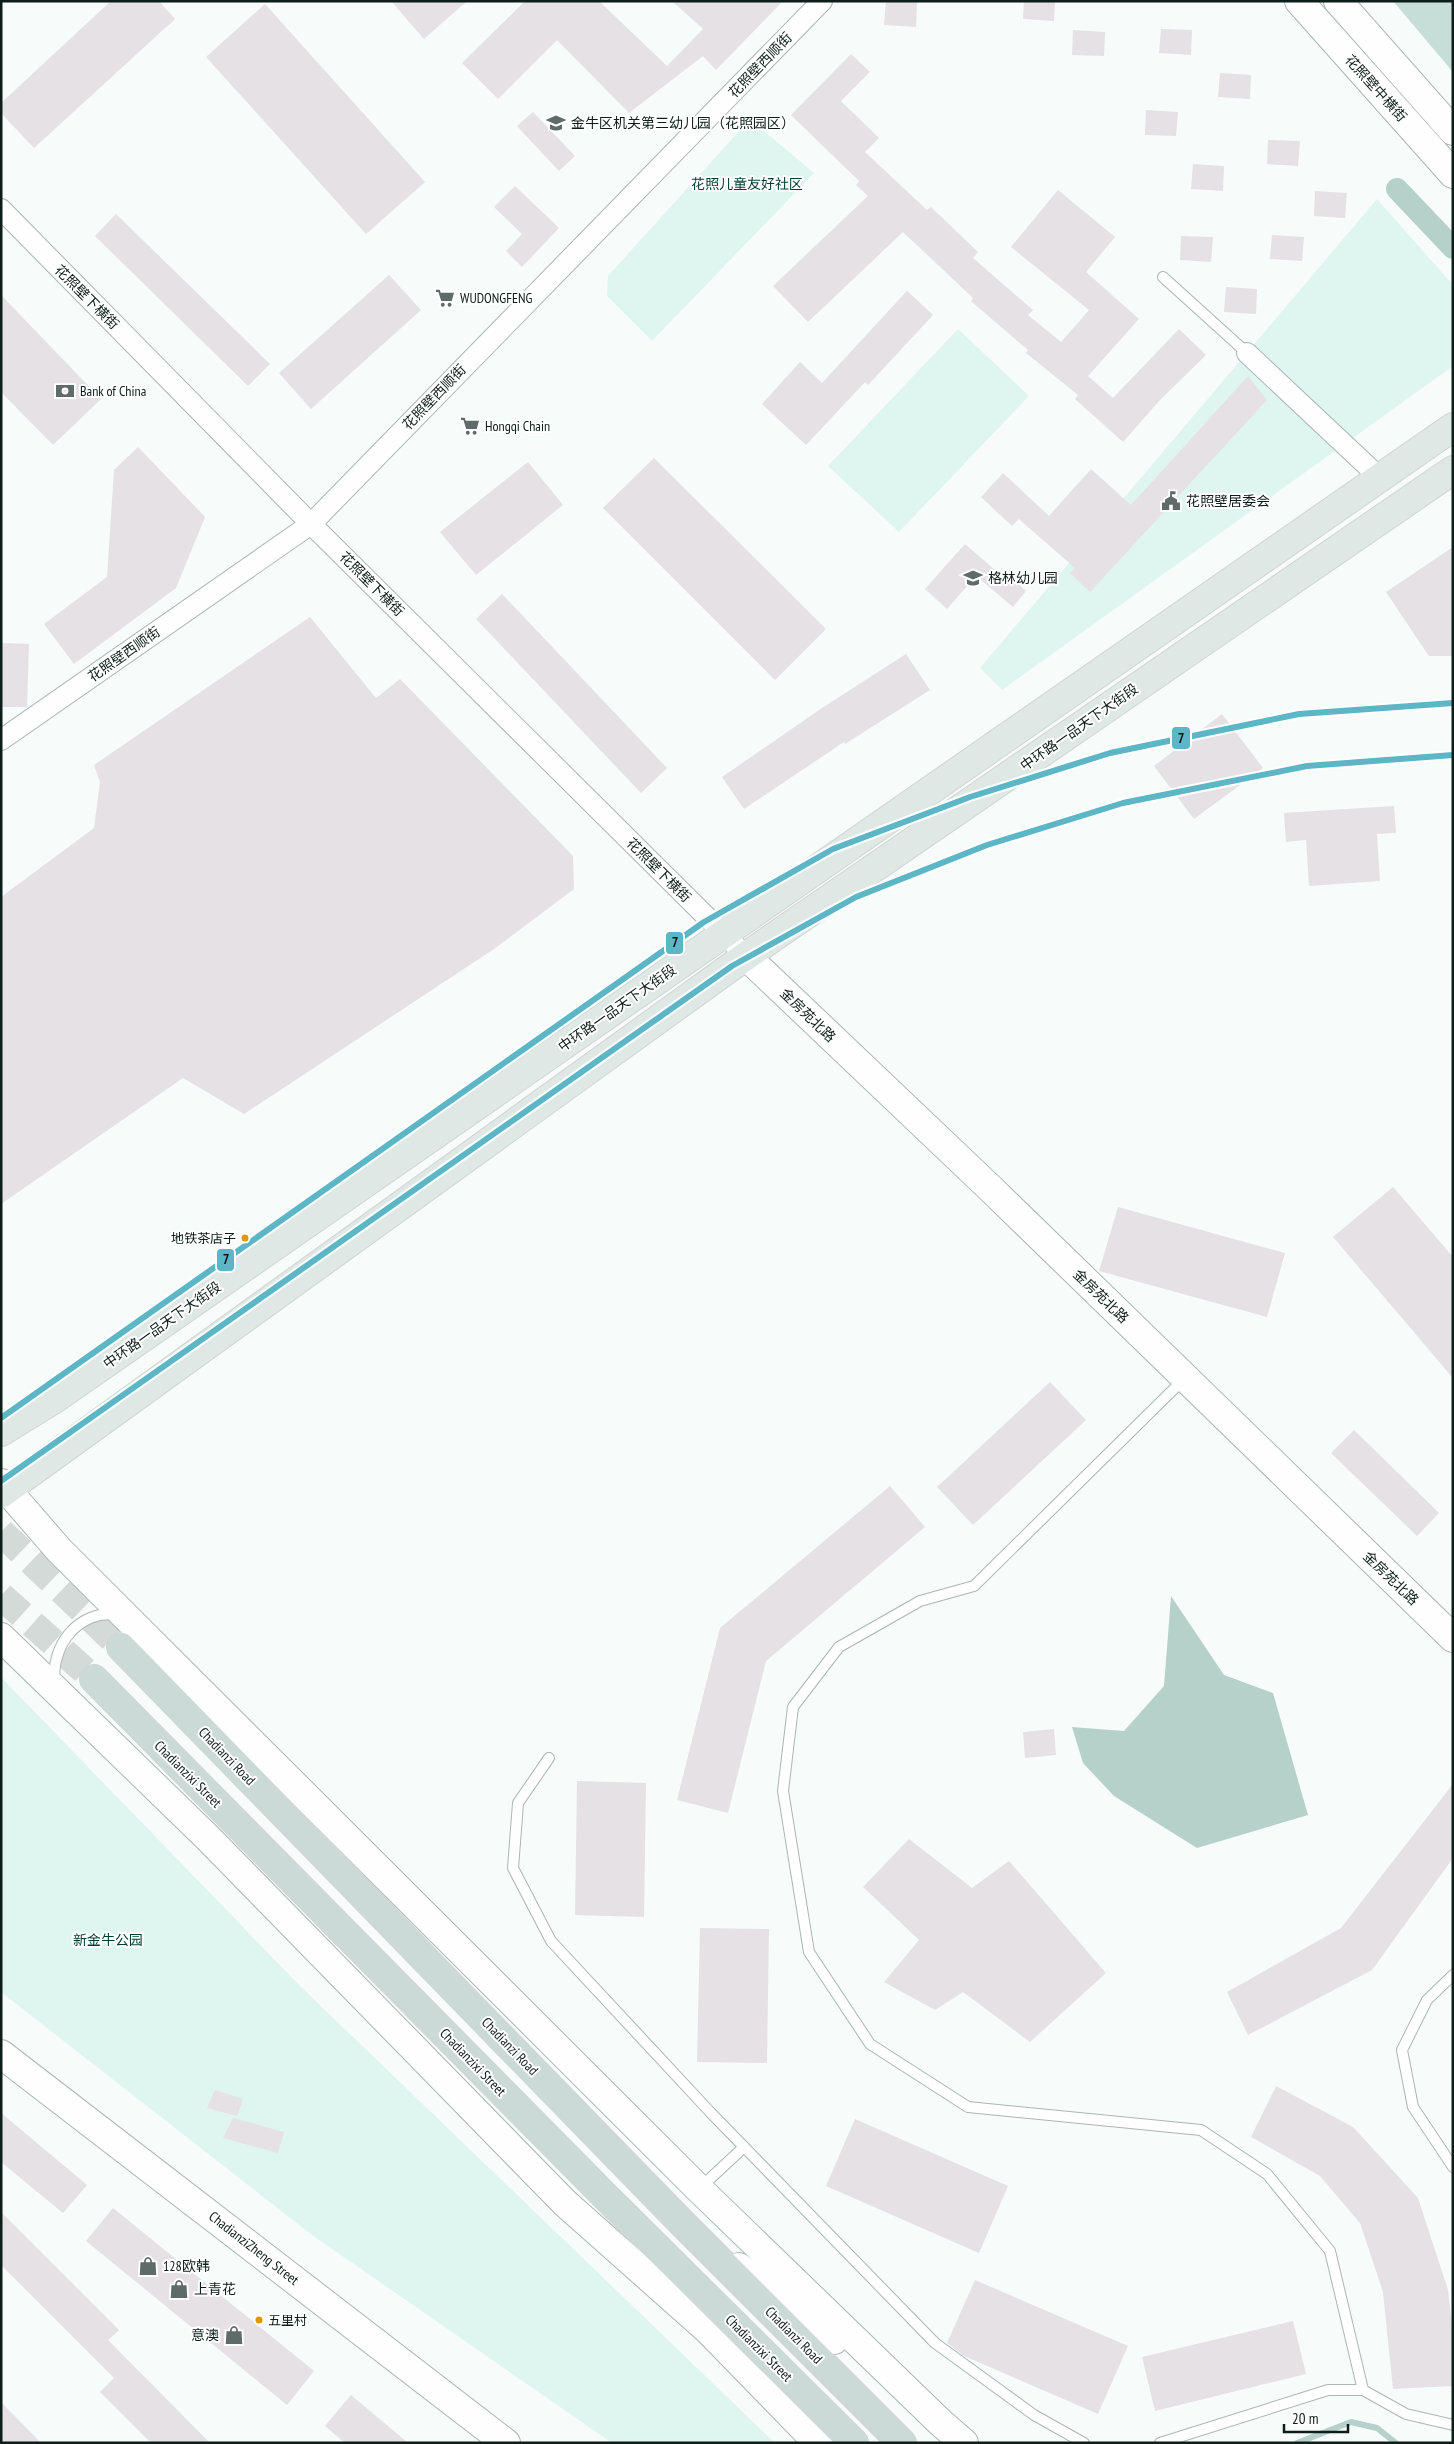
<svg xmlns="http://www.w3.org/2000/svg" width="1454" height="2444" font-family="'PT Sans Narrow','Noto Sans SC',sans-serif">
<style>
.green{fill:#dff6f0}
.forest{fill:#c7ddd7}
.water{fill:#b5d1c9}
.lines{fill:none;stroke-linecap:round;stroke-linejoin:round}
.stream{stroke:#b5d1c9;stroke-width:6}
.canal{stroke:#b5d1c9;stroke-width:22}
.building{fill:#e5e1e5}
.highway-tunnel{stroke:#d4dad8;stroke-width:28;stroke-dasharray:28 14;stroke-linecap:butt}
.lane-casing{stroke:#acb6b3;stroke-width:12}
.street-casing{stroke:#acb6b3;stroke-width:22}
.secondary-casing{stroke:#acb6b3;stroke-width:30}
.primary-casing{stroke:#d0d5d4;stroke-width:30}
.highway-casing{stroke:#d0d5d4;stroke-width:30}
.lane{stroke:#fefefe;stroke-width:10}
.street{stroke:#fefefe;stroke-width:20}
.secondary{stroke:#fefefe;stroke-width:28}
.primary{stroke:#e0e8e6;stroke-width:28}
.highway{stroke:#ccdad7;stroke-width:28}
.metro-1-casing{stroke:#fff;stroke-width:10}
.metro-1{stroke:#5cb6c5;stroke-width:6}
.bus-dot{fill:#e09802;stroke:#fff;stroke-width:2}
.labels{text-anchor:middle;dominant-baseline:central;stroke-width:4;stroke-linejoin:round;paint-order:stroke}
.bus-label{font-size:13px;fill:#0d1d19;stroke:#fff;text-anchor:end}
.street-label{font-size:14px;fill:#0d1d19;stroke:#fff}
.poi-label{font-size:14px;fill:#0d1d19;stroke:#fff;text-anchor:start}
.park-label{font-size:14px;fill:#003a30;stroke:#fff}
.line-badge{stroke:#fff;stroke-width:2}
.pale-badge-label{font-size:14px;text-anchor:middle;font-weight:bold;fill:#111}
</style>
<rect width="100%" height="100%" fill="#f7fbfa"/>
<g class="green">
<path d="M750,119L814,173L652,341L607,296L608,276Z"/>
<path d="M1377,199L1453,285V366L1002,690L980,668Z"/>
<path d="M958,329L1029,396L899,532L828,466Z"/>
<path d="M1,1677L299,1985L775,2443H612L312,2235L1,1992Z"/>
</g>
<path class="forest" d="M1393,1H1453V72Z"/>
<path class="water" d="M1171,1596L1224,1675L1273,1693L1308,1815L1197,1848L1114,1796L1083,1763L1072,1727L1124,1731L1164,1686Z"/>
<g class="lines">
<path class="stream" d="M1297,2443L1351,2422L1377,2428L1396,2443"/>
<path class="canal" d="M1397,189L1453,248"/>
</g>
<g class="building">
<path d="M111,1H159L175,19L34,148L1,113V103Z"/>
<path d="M391,1H467L424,39Z"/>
<path d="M525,1H599L667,66L703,29L672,1H783L716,70L703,56L629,113L557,40L498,99L462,63Z"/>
<path d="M886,1L917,2L916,27L884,25Z"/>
<path d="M1024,1H1055L1054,21L1023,19Z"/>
<path d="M265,4L425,182L366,234L206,57Z"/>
<path d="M1161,29L1192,30L1191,55L1159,53Z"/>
<path d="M1073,30L1105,32L1104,56L1072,55Z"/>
<path d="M851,54L870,72L841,101L879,138L865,152L927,210L931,207L978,252L973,258L1033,310L1028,315L1061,342L1089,310L1011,247L1058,190L1115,237L1086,272L1139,319L1088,376L1113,398L1179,329L1206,355L1160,400L1123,442L1075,399L1078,395L1026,353L1028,350L971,301L973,298L903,232L808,322L773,286L868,196L856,185L859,181L791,115Z"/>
<path d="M1220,73L1251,75L1250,99L1218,97Z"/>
<path d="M1146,110L1178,112L1176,136L1145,135Z"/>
<path d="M533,112L575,156L559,171L517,126Z"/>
<path d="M1268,140L1300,141L1298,166L1267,164Z"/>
<path d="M1193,164L1224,166L1223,191L1191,189Z"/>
<path d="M515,186L559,228L522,267L506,251L522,234L494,207Z"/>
<path d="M1315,191L1347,193L1345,218L1314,216Z"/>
<path d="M116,214L270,364L248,386L95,236Z"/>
<path d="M1272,235L1304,237L1302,261L1270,259Z"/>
<path d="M1181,236L1213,237L1211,262L1180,260Z"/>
<path d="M389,275L421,310L311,409L279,373Z"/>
<path d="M1226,287L1257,289L1256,314L1224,312Z"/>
<path d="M907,291L933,315L868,385L865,382L806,445L762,404L800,362L822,383Z"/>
<path d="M1,295L101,399L53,445L1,392Z"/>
<path d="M1248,376L1267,400L1090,592L1070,573L1075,568L1019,519L1012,526L981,497L1003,473L1049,516L1091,469L1131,505Z"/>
<path d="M138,447L205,517L176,588L74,664L44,624L107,577L114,470Z"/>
<path d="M654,458L826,629L775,680L603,508Z"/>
<path d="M528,462L563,505L476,575L440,532Z"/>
<path d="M965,544L1008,581L1011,578L1026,591L1013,607L976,576L947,609L925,589Z"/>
<path d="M1453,547V656H1429L1386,592Z"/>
<path d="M502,594L667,768L641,793L476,619Z"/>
<path d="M310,617L376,698L400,679L573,856L574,889L494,949L244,1114L183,1078L1,1204V897L94,828L100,782L94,765Z"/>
<path d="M1,643L29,644L27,707H1Z"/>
<path d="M906,654L930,690L845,744L844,742L744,809L722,777L822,708Z"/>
<path d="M1222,714L1263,768L1194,819L1154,766Z"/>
<path d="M1394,806L1396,833L1377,834L1380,881L1309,886L1306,840L1286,842L1284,813Z"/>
<path d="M1393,1187L1453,1257V1378L1333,1237Z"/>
<path d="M1118,1207L1285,1253L1267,1317L1099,1271Z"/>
<path d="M1050,1382L1086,1420L973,1525L937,1487Z"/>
<path d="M1354,1430L1439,1513L1417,1536L1331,1453Z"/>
<path d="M890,1486L925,1527L766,1661L728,1813L677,1800L720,1628Z"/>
<path d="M1054,1729L1056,1755L1025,1758L1023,1732Z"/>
<path d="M577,1781L646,1783L644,1917L575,1915Z"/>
<path d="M1453,1784V1858L1372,1970L1248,2035L1227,1992L1341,1928Z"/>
<path d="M909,1839L972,1888L1009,1861L1106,1973L1030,2042L963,1992L935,2010L884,1982L919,1940L863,1887Z"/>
<path d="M700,1928L769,1929L767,2063L697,2062Z"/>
<path d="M1276,2086L1353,2127L1418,2198L1448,2290L1453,2335V2386L1393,2389L1383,2292L1360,2223L1320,2176L1251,2137Z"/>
<path d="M215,2090L243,2099L237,2116L207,2108Z"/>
<path d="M1,2113L87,2185L63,2213L1,2162Z"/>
<path d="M233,2118L284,2132L278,2153L223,2138Z"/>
<path d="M855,2119L1008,2186L979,2253L826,2186Z"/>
<path d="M113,2208L314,2371L287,2405L86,2241Z"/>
<path d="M1,2212L119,2330L108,2340L210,2443H151L100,2392L114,2378L1,2265Z"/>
<path d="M975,2280L1128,2346L1098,2414L964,2356L947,2343Z"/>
<path d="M1293,2321L1306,2374L1155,2411L1142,2357Z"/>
<path d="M351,2395L408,2443H345L325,2426Z"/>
<path d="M1,2402L41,2443H1Z"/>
</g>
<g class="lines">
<g class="highway-tunnel">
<path d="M1,1532L121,1647"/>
<path d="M1,1596L94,1679"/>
</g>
<g class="lane-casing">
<g id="lane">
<path d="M1163,277L1247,353"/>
<path d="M1184,1379L974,1586L920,1601L839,1647L793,1707L783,1791L809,1952L870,2044L968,2107L1201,2130L1267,2174L1330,2251L1363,2390"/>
<path d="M55,1683C50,1646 79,1609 117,1615"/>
<path d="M549,1758L518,1803L513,1868L551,1941L711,2113L935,2343L1034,2415L1084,2443"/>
<path d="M1453,1975L1427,2000L1402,2050L1413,2107L1453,2167"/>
<path d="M700,2188L744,2147"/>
<path d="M1160,2443L1328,2390H1363L1406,2414L1453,2425"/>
</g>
</g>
<g class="street-casing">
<g id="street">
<path d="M1,209L311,524L746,956"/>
<path d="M1247,353L1379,477"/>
<path d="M1,740L311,524L822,1"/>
</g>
</g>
<g class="secondary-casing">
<g id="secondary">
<path d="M1299,1L1453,174"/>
<path d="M1338,1L1453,131"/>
<path d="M746,956L990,1188L1453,1638"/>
<path d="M1,1483L59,1550L699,2189L940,2422L964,2443"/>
<path d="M1,1637L208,1838L565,2203L708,2330L818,2443"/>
<path d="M1,2054L506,2443"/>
<path d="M739,2267L834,2340"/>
</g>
</g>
<g class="primary-casing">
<g id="primary">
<path d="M1,1432L56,1398L1453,427"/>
<path d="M1,1494L746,956L1453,470"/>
</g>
</g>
<g class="highway-casing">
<g id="highway">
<path d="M121,1647L683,2224L902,2443"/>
<path d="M94,1679L604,2195L854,2443"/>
</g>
</g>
<use href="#lane" class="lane"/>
<use href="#street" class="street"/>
<use href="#secondary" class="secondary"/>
<use href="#primary" class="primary"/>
<use href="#highway" class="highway"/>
<g class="metro-1-casing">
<g id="metro-1">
<path d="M1,1418L704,922L833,849L970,797L1110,753L1299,714L1453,703"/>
<path d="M1,1481L732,966L856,897L987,845L1123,803L1307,766L1453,755"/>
</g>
</g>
<use href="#metro-1" class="metro-1"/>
</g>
<defs>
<g id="school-bare" transform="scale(1.5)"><path d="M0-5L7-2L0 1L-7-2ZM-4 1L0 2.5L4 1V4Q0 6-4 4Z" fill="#5f6b68" stroke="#fff" stroke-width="2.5" paint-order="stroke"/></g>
<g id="supermarket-bare" transform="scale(1.5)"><path d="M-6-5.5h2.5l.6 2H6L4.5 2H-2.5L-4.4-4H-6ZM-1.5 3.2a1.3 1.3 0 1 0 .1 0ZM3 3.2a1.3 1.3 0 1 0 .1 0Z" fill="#5f6b68" stroke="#fff" stroke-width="2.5" paint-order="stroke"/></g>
<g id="bank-bare" transform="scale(1.5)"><path d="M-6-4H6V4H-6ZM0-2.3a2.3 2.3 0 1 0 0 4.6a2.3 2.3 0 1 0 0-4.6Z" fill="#5f6b68" stroke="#fff" stroke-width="2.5" paint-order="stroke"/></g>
<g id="civic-bare" transform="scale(1.5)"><path d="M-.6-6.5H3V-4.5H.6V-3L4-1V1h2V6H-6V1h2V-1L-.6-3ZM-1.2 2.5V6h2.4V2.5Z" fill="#5f6b68" stroke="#fff" stroke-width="2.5" paint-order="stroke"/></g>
<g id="shop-bare" transform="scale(1.5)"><path d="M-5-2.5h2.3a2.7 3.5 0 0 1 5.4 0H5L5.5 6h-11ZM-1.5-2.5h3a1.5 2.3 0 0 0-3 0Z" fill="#5f6b68" stroke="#fff" stroke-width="2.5" paint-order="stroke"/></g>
</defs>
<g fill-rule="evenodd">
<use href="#school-bare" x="556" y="123"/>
<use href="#supermarket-bare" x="445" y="298"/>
<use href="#bank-bare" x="65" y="391"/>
<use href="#supermarket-bare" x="470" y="426"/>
<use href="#civic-bare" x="1171" y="501"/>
<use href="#school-bare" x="973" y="578"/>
<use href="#shop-bare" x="148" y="2266"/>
<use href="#shop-bare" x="179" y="2289"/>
<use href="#shop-bare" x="234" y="2335"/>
</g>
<g class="bus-dot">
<circle cx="245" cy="1238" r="4.5"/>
<circle cx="259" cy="2320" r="4.5"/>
</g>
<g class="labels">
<g class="bus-label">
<text x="236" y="1238">地铁茶店子</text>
<text x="268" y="2320" text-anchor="start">五里村</text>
</g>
<g class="street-label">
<text transform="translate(760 65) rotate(-46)">花照壁西顺街</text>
<text transform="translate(1376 88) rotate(48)">花照壁中横街</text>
<text transform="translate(87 297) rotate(45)">花照壁下横街</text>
<text transform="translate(434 397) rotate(-46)">花照壁西顺街</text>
<text transform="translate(372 584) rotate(45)">花照壁下横街</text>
<text transform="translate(124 654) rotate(-35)">花照壁西顺街</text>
<text transform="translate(1079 727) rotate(-35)">中环路一品天下大街段</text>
<text transform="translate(659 870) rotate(45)">花照壁下横街</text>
<text transform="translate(617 1008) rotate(-35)">中环路一品天下大街段</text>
<text transform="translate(808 1015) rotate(44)">金房苑北路</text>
<text transform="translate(1101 1296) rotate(44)">金房苑北路</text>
<text transform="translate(162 1325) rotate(-35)">中环路一品天下大街段</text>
<text transform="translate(1391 1578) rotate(44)">金房苑北路</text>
<text transform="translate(227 1756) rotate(46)">Chadianzi Road</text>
<text transform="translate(188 1774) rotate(45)">Chadianzixi Street</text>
<text transform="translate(510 2046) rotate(46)">Chadianzi Road</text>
<text transform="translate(473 2062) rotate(46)">Chadianzixi Street</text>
<text transform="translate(254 2248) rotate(38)">ChadianziZheng Street</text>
<text transform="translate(794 2335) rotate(45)">Chadianzi Road</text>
<text transform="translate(759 2348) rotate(45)">Chadianzixi Street</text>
</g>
<g class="poi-label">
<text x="571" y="123">金牛区机关第三幼儿园（花照园区）</text>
<text x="460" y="298">WUDONGFENG</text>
<text x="80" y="391">Bank of China</text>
<text x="485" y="426">Hongqi Chain</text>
<text x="1186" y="501">花照壁居委会</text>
<text x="988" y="578">格林幼儿园</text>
<text x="163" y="2266">128欧韩</text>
<text x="194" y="2289">上青花</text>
<text x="219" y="2335" text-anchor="end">意澳</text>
</g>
<g class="park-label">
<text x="747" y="184">花照儿童友好社区</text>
<text x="108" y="1940">新金牛公园</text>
</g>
</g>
<g class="line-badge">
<rect x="1171" y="726" width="20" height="24" rx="5" fill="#5cb6c5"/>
<rect x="665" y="931" width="19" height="24" rx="5" fill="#5cb6c5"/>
<rect x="216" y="1248" width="19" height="24" rx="5" fill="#5cb6c5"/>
</g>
<g class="pale-badge-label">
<text x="1181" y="743">7</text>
<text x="675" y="947">7</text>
<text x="226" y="1264">7</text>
</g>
<rect width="1454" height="2444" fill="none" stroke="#0d1d19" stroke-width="5"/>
<path d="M1284 2424v8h64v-8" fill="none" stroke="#0d1d19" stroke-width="2.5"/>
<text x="1292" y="2424" font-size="15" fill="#0d1d19" stroke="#ffffff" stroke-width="4" paint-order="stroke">20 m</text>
</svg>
